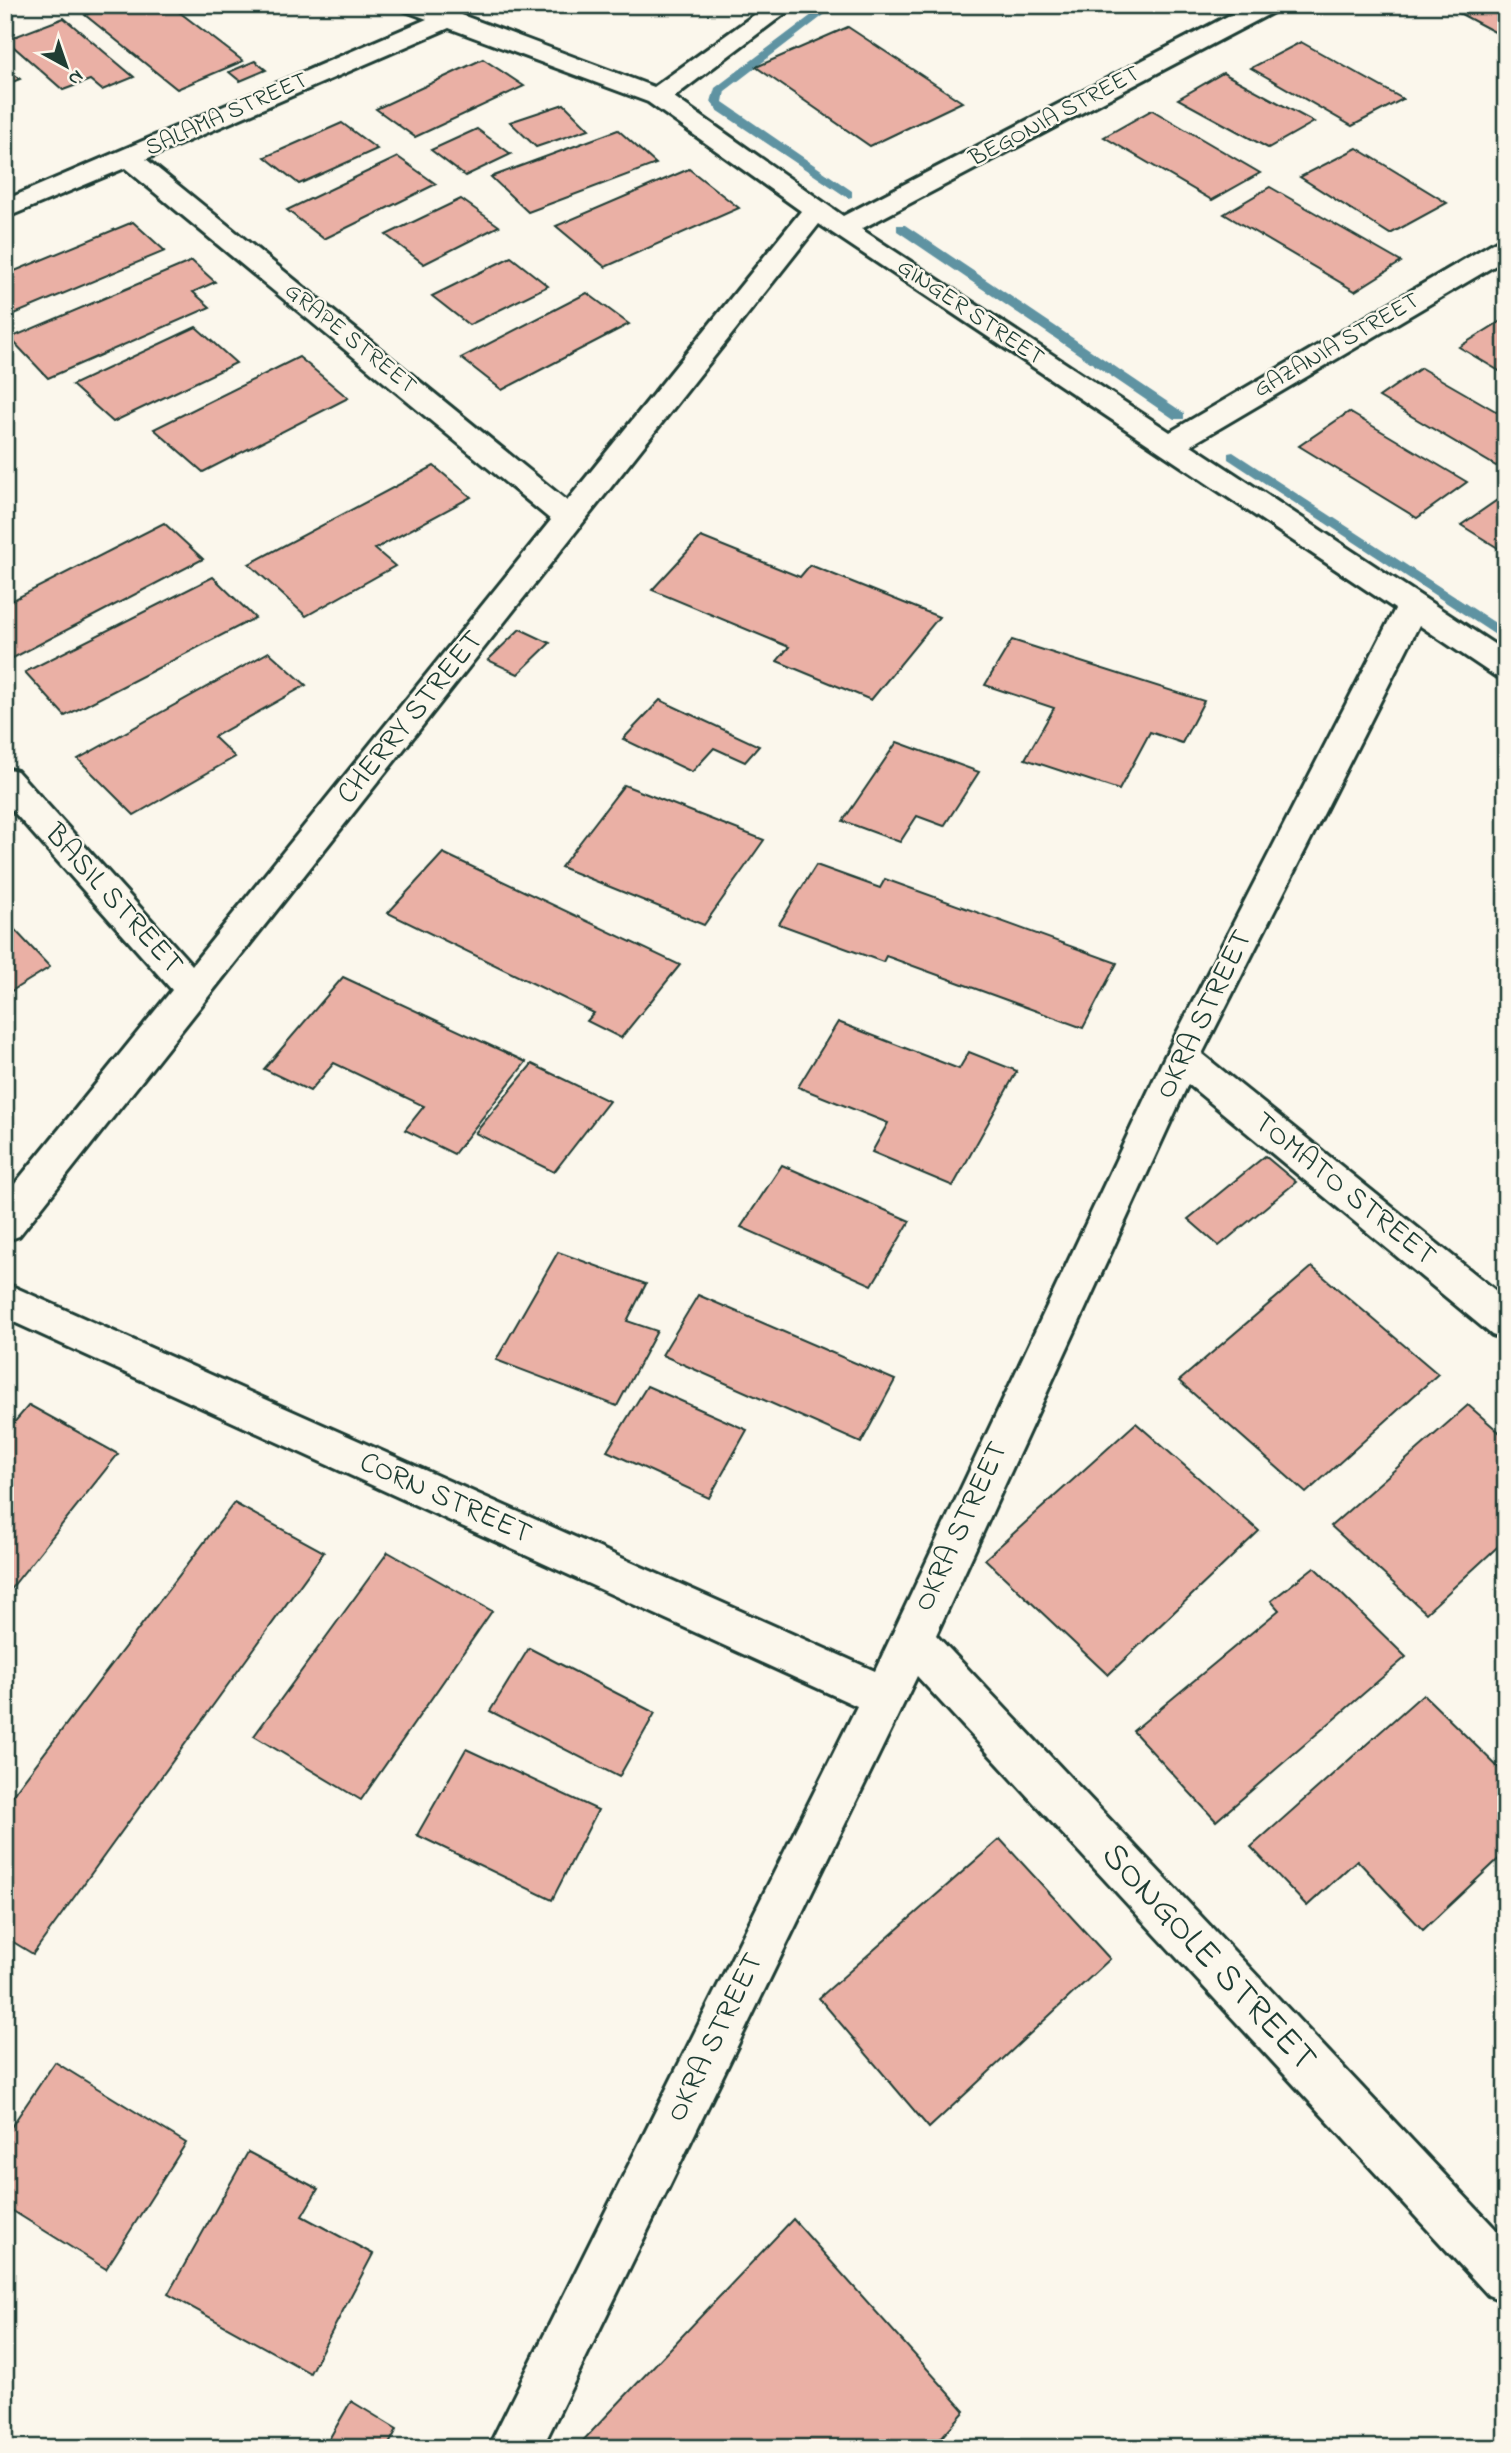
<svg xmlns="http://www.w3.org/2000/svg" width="1511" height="2453" font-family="'Indie Flower',sans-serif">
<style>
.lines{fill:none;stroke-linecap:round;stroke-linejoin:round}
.stream{fill:#5f93a2;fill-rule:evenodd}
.building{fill:#eab0a5;stroke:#1f3d34;stroke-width:2}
.street-casing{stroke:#1f3d34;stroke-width:6}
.street{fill:#fbf7ec;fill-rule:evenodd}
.labels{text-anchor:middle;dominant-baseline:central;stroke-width:5;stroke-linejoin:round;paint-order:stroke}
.far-street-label{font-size:24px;fill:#1f3d34;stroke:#fbf7ec}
.street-label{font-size:30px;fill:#1f3d34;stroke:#fbf7ec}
.near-street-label{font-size:37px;fill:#1f3d34;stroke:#fbf7ec}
</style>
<rect width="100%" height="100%" fill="#fbf7ec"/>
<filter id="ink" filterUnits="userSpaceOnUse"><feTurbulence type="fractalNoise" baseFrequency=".0143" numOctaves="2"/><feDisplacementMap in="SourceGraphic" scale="14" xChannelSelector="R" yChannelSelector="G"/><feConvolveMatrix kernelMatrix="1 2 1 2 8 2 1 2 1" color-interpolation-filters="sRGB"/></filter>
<g filter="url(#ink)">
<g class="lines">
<g class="stream">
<path d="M825,5H837L725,91L723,102L852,191V197L848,198L717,110L711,102L715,88Z"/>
<path d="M897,225H905L1184,413V419H1174L897,231Z"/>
<path d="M1233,452L1506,630V642L1228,459V453Z"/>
</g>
</g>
<g class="building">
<path d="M110,5H170L243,61L177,89L85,15Z"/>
<path d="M1444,5H1506V38Z"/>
<path d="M64,18L134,77L102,90L90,80L63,90L6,40Z"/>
<path d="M848,27L962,102L870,146L756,67Z"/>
<path d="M1301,42L1403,99L1352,126L1251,68Z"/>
<path d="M483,59L524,86L415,137L376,109Z"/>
<path d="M255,61L266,70L240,81L229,72Z"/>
<path d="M5,67L20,79L5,85Z"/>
<path d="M1223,73L1314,122L1268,148L1178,99Z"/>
<path d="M564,104L589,129L536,147L510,122Z"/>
<path d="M1152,110L1260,173L1212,200L1104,137Z"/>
<path d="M342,123L377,149L299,184L265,157Z"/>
<path d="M477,129L511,154L465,176L431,150Z"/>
<path d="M618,130L656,164L528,212L491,177Z"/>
<path d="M1357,148L1447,203L1390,234L1300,177Z"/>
<path d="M398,157L436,184L324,239L287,210Z"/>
<path d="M689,169L739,208L605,267L556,226Z"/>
<path d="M1270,187L1401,262L1355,291L1224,214Z"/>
<path d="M461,199L499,226L424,264L386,235Z"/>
<path d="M133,222L165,251L5,318V275Z"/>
<path d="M511,257L548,286L469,325L432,296Z"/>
<path d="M192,261L215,282L193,292L210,307L48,378L10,338Z"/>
<path d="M587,293L629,324L502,390L461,358Z"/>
<path d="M1501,321L1506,324V375L1459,347Z"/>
<path d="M196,327L236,363L113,422L72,385Z"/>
<path d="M299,357L348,398L203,472L154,429Z"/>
<path d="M1421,368L1506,417V459L1496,466L1379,397Z"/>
<path d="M1349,412L1467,482L1417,518L1299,446Z"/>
<path d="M434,466L471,497L375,549L395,566L306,616L249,564Z"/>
<path d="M1506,494V553L1461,525Z"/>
<path d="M164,523L203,559L11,659L5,653V604Z"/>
<path d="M701,537L800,577L810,565L939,617L871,700L777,661L789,647L652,590Z"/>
<path d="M213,577L255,618L65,716L25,672Z"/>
<path d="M520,629L550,643L518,674L488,660Z"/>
<path d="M1012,640L1204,701L1182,743L1150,732L1119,790L1025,759L1054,708L985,685Z"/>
<path d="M269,652L306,685L214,737L235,757L134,815L78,759Z"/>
<path d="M660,700L759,746L745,762L714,748L692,772L623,739Z"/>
<path d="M897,742L979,772L944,826L917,816L900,842L843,821Z"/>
<path d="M624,785L764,840L704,925L561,867Z"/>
<path d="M443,853L680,965L621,1038L587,1021L594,1013L388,913Z"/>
<path d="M816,865L880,888L885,879L1117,963L1083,1028L886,956L883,962L779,924Z"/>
<path d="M14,929L50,967L5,995V934Z"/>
<path d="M343,977L526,1062L454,1154L405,1130L424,1106L334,1063L310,1091L264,1069Z"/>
<path d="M838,1022L959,1069L969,1052L1017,1071L953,1186L872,1152L888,1123L798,1087Z"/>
<path d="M532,1064L609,1101L554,1172L475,1133Z"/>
<path d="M1265,1156L1296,1182L1219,1246L1188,1219Z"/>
<path d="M782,1165L910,1221L872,1285L741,1227Z"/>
<path d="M558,1252L646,1284L627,1321L657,1331L617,1406L496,1360Z"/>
<path d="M1312,1267L1438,1374L1306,1493L1179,1381Z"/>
<path d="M698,1295L895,1380L861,1443L662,1355Z"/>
<path d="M647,1386L747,1430L709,1498L607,1451Z"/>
<path d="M29,1405L118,1454L5,1596V1433Z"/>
<path d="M1468,1405L1506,1438V1539L1426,1613L1331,1526Z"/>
<path d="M1136,1423L1259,1531L1108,1675L985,1559Z"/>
<path d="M234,1503L324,1552L33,1954L5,1937V1805Z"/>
<path d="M388,1552L492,1611L361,1800L254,1736Z"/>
<path d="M1314,1567L1406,1657L1216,1821L1133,1731L1279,1610L1271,1601Z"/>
<path d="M529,1648L655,1713L619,1777L490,1711Z"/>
<path d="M1423,1694L1506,1775V1852L1423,1930L1357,1860L1307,1906L1251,1847Z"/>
<path d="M466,1749L598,1810L552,1900L417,1835Z"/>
<path d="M1000,1839L1110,1959L929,2128L819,1998Z"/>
<path d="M55,2062L186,2143L106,2269L5,2206V2136Z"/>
<path d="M248,2152L318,2189L302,2216L373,2254L310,2373L168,2294Z"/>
<path d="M793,2219L965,2411L932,2448H576Z"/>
<path d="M351,2401L397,2429L387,2448H324Z"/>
</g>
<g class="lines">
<g class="street-casing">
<path id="street" d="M400,5H435L654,87L768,5H796L674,97L843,216L1249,5H1280L1277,10L861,229L1170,432L1496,241L1506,239V259L1191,445L1506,652V679L1495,676L1419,625L1202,1054L1506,1299V1340L1492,1335L1188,1084L936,1635L1506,2240V2302L1488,2295L917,1676L542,2448H488L857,1706L5,1318V1283L875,1671L1164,1058L1395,609L819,224L19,1236L5,1241V1196L172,990L5,802V768L17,771L192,965L551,520L125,168L5,218V200L427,19L403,10ZM449,28L648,102L801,211L567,501L146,159Z"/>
</g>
<use href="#street" class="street"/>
</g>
</g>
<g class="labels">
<g class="far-street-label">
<text transform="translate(227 115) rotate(-24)">SALAMA STREET</text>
<text transform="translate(1055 117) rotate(-28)">BEGONIA STREET</text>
<text transform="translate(970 313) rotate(34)">GINGER STREET</text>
<text transform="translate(350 339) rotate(39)">GRAPE STREET</text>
<text transform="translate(1337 346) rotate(-30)">GAZANIA STREET</text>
</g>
<g class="street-label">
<text transform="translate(411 718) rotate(-51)">CHERRY STREET</text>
<text transform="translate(113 900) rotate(48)">BASIL STREET</text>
<text transform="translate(1205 1015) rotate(-64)">OKRA STREET</text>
<text transform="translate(1344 1190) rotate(39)">TOMATO STREET</text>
<text transform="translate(445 1499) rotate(24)">CORN STREET</text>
<text transform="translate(962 1527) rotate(-65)">OKRA STREET</text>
<text transform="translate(716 2038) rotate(-64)">OKRA STREET</text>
</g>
<g class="near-street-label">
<text transform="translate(1208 1958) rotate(47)">SONGOLE STREET</text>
</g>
</g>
<rect width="1511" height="2453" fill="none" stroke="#fbf7ec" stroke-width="28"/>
<rect x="14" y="14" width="1483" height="2425" fill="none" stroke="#1f3d34" stroke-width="2.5" filter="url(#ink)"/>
<g transform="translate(66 66) rotate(140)" stroke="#fbf7ec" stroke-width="5" paint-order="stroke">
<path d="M0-5L12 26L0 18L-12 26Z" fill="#1f3d34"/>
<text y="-10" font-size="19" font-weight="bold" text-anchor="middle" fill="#1f3d34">N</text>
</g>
</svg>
